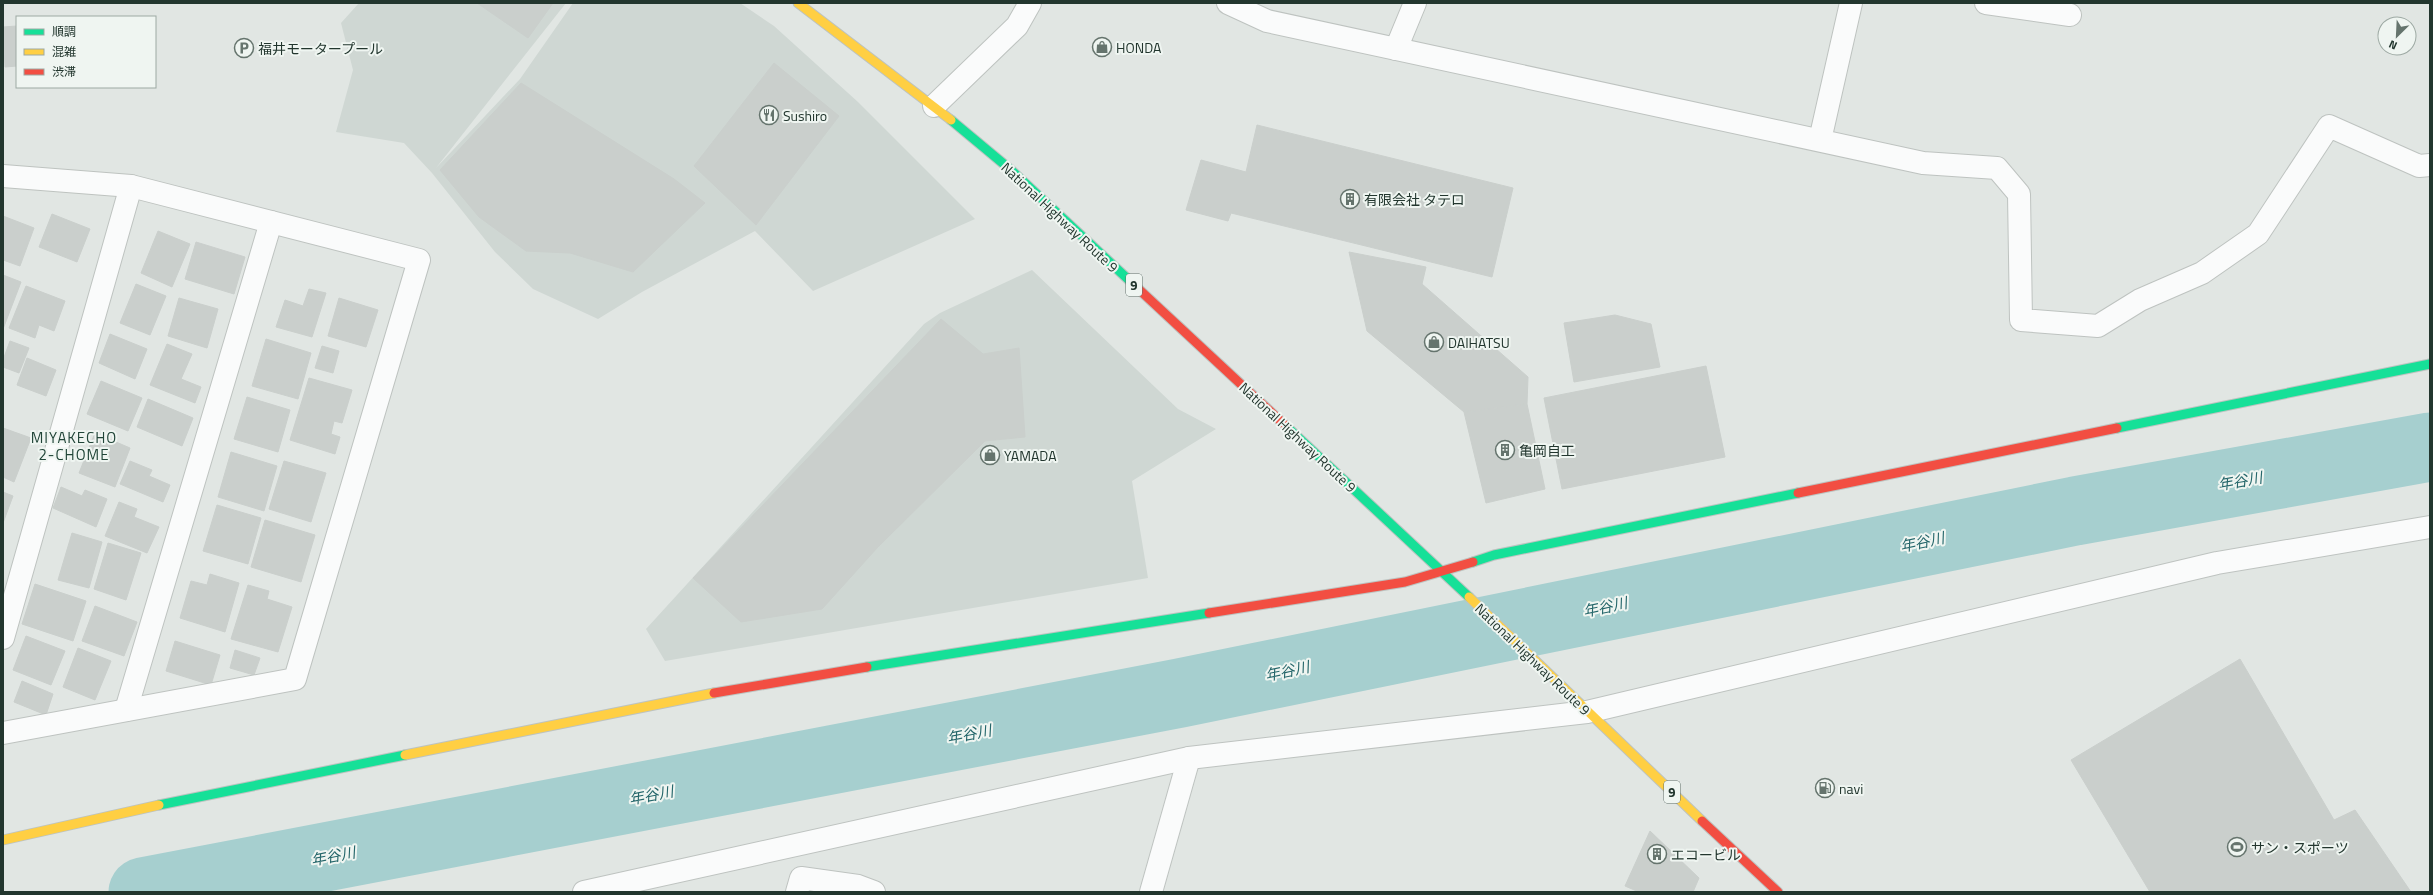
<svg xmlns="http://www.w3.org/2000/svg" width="2433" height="895" font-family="'Titillium Web','Noto Sans JP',sans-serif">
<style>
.built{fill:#cfd7d3}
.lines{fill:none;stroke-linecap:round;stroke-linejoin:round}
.river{stroke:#a6cfcf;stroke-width:69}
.building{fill:#cacfcc;stroke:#cacfcc}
.street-casing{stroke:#bec3c0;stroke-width:24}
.fast-casing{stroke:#bdc3c0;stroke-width:11}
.slow-casing{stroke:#bdc3c0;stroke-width:11}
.jam-casing{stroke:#bdc3c0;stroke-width:11}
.street{stroke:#fafbfb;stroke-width:22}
.fast{stroke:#16e098;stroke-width:9}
.slow{stroke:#ffcf43;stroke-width:9}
.jam{stroke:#f24e42;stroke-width:9}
.labels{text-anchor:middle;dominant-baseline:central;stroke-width:4;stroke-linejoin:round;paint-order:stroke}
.shield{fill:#eff5f1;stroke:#606f68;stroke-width:1}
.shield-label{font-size:13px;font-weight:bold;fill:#22362e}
.poi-label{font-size:14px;fill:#22362e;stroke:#eff5f1;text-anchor:start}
.street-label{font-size:14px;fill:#22362e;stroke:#eff5f1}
.neighbourhood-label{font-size:15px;letter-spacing:1px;fill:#214538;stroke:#eff5f1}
.water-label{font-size:15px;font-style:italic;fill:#24666a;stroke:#eff5f1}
</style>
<rect width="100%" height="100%" fill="#e1e6e3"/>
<g class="built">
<path d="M359,3H566L436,168L520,79L573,3H740L774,26L858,102L975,219L813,291L755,231L642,292L598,319L533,289L495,252L432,173L404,143L336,132L353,70L341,23Z"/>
<path d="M1032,270L1178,409L1216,429L1132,481L1148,578L665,661L646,629L924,324L940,313Z"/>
</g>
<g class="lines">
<path class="river" d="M143,892L1180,693L2075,511L2430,447"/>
</g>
<g class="building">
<path d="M477,3H553L528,38Z"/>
<path d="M17,26V66L5,67L3,27Z"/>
<path d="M774,63L839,116L756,225L694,166Z"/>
<path d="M521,83L674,179L705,203L633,272L570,253L526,251L479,217L440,170Z"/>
<path d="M1257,125L1513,188L1492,277L1231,213L1228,221L1186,210L1201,160L1246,172Z"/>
<path d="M52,214L90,229L77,262L39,247Z"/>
<path d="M3,216L34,228L20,266L3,260Z"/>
<path d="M158,231L190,244L172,287L141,273Z"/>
<path d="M196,242L245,257L234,294L185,279Z"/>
<path d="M1349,252L1426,267L1422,284L1528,377L1527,404L1464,412L1367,331Z"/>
<path d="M3,275L21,282L3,329Z"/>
<path d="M136,284L166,296L150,335L120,323Z"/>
<path d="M26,286L65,301L54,331L39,325L35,338L9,328Z"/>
<path d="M309,289L326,293L312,337L276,327L285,300L303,306Z"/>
<path d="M179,298L218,309L207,348L168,336Z"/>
<path d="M339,298L378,310L366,347L328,336Z"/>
<path d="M1615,315L1651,324L1660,367L1574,382L1564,323Z"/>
<path d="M941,319L983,354L1019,348L1025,437L985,441L877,548L822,609L741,622L693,578Z"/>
<path d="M110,334L147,349L135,379L99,363Z"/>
<path d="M266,339L311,353L298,399L252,386Z"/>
<path d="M10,341L29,348L19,373L3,367V360Z"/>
<path d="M167,344L192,354L181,379L201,387L195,403L150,385Z"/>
<path d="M322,346L339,351L333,373L315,368Z"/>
<path d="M27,358L56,370L46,396L17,385Z"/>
<path d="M1706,366L1725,457L1562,489L1544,398Z"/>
<path d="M309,378L352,390L342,423L334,421L331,434L340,437L335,454L290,440Z"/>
<path d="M101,381L142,398L128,431L87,414Z"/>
<path d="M247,397L290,410L278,452L234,439Z"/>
<path d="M148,399L193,418L182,446L137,427Z"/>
<path d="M1527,404L1545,489L1486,503L1464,412Z"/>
<path d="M3,428L31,438L14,482L3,477Z"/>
<path d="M95,433L130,448L115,487L79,473Z"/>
<path d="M231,452L277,466L264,511L218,497Z"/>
<path d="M130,461L152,470L149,476L170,485L163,502L120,484Z"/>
<path d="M284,461L326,473L311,522L269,509Z"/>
<path d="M61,487L82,496L85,490L107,499L96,527L53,508Z"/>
<path d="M3,492L13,496L3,523Z"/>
<path d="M119,502L137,509L134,517L159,527L147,553L105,536Z"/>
<path d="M217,505L261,518L248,564L203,551Z"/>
<path d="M265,520L315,535L301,582L251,567Z"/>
<path d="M72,533L102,542L89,588L58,580Z"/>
<path d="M108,543L141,553L126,600L94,589Z"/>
<path d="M210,574L239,583L225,632L180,618L191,581L207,585Z"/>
<path d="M35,584L86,601L73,641L22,624Z"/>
<path d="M248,585L269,591L267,599L292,607L278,652L231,639Z"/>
<path d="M95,606L137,622L124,656L82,641Z"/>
<path d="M26,636L65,651L51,685L13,670Z"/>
<path d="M175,641L220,655L211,685L166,671Z"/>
<path d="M78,648L111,661L95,700L63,687Z"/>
<path d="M235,650L260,658L254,675L230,668Z"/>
<path d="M2240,659L2334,820L2355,810L2411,892H2150L2071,760Z"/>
<path d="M22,681L53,694L46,715L14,702Z"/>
<path d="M1650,831L1699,878L1693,892H1639L1625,886Z"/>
</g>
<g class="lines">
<g class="street-casing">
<g id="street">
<path d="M1228,3L1267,21L1923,163L1997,168L2019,194L2021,320L2098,326L2140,300L2202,273L2258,234L2329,126L2419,166L2430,165"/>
<path d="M1986,3L2070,15"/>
<path d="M1396,49L1415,3"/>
<path d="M934,106L1017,26L1030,3"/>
<path d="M1820,140L1851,3"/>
<path d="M3,176L131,186L419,260L295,679L3,733"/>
<path d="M3,638L131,186"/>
<path d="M126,710L271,222"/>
<path d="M584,892L1189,758L1587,712L2217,563L2430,527"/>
<path d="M797,892L801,878L858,886L874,892"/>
<path d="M1151,892L1189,758"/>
</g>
</g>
<g class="fast-casing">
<g id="fast">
<path d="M951,120L1011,170L1131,282"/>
<path d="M1287,427L1469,597"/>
<path d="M2117,428L2430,364"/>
<path d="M1473,562L1494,555L1798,493"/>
<path d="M867,667L1209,613"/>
<path d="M159,805L405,755"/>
</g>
</g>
<g class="slow-casing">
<g id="slow">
<path d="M798,3L951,120"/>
<path d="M1469,597L1702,821"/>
<path d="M405,755L714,693"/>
<path d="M3,840L159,805"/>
</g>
</g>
<g class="jam-casing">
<g id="jam">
<path d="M1131,282L1287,427"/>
<path d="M1798,493L2117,428"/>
<path d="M1209,613L1405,582L1473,562"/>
<path d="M714,693L867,667"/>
<path d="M1702,821L1778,892"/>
</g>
</g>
<use href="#street" class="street"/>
<use href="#fast" class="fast"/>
<use href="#slow" class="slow"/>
<use href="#jam" class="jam"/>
</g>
<defs>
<g id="shop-ring" transform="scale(1)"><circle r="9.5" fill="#eff5f1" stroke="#65746d" stroke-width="1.5"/><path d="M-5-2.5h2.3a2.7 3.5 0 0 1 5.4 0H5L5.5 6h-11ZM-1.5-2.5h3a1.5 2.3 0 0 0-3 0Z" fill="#65746d"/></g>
<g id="parking-ring" transform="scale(1)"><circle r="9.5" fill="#eff5f1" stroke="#65746d" stroke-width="1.5"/><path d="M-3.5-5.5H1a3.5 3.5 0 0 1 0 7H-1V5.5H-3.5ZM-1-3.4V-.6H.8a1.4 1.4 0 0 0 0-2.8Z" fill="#65746d"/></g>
<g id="restaurant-ring" transform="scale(1)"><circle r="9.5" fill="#eff5f1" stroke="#65746d" stroke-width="1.5"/><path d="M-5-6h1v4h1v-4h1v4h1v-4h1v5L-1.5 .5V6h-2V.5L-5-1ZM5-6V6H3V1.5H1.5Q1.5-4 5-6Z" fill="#65746d"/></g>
<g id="building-ring" transform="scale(1)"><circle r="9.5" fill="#eff5f1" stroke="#65746d" stroke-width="1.5"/><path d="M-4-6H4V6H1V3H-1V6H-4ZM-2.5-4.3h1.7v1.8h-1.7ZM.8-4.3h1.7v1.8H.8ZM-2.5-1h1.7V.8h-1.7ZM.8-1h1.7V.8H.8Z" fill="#65746d"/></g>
<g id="fuel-ring" transform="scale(1)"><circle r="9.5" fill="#eff5f1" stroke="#65746d" stroke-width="1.5"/><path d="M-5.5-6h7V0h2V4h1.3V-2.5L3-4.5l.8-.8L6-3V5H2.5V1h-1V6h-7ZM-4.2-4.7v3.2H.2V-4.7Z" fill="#65746d"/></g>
<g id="stadium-ring" transform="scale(1)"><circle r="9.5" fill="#eff5f1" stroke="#65746d" stroke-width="1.5"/><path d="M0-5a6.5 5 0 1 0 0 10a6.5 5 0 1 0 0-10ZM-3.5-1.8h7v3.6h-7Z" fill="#65746d"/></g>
</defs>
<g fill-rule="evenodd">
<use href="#shop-ring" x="1102" y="47"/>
<use href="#parking-ring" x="244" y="48"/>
<use href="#restaurant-ring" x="769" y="115"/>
<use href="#building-ring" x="1350" y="199"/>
<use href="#shop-ring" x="1434" y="342"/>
<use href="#building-ring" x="1505" y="450"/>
<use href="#shop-ring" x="990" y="455"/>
<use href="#fuel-ring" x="1825" y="788"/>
<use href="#stadium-ring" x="2237" y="847"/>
<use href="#building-ring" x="1657" y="854"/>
</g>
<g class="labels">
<g class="shield">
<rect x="1126" y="274" width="16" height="22" rx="3"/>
<rect x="1664" y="781" width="16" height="22" rx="3"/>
</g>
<g class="shield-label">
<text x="1134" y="285">9</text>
<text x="1672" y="792">9</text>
</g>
<g class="poi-label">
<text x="1116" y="47">HONDA</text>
<text x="258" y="48">福井モータープール</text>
<text x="783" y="115">Sushiro</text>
<text x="1364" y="199">有限会社 タテロ</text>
<text x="1448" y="342">DAIHATSU</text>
<text x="1519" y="450">亀岡自工</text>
<text x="1004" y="455">YAMADA</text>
<text x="1839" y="788">navi</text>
<text x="2251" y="847">サン・スポーツ</text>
<text x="1671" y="854">エコービル</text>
</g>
<g class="street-label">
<text transform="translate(1060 217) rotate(43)">National Highway Route 9</text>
<text transform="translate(1298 437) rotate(43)">National Highway Route 9</text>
<text transform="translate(1533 659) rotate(44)">National Highway Route 9</text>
</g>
<g class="neighbourhood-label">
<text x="74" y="437">MIYAKECHO<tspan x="74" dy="17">2-CHOME</tspan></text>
</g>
<g class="water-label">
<text transform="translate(2240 481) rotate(-10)">年谷川</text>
<text transform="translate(1922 542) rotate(-12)">年谷川</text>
<text transform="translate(1605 607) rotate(-12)">年谷川</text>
<text transform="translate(1287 671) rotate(-12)">年谷川</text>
<text transform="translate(969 734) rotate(-11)">年谷川</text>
<text transform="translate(651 795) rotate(-11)">年谷川</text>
<text transform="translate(333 856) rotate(-11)">年谷川</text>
</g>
</g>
<rect width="2433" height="895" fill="none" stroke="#22362e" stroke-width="8"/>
<rect x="16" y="16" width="140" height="72" fill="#eff5f1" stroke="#9da9a3"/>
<rect x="24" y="29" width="20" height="6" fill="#16e098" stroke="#9da9a3"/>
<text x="52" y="36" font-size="12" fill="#22362e">順調</text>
<rect x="24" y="49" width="20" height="6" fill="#ffcf43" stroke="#9da9a3"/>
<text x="52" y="56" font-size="12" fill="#22362e">混雑</text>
<rect x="24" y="69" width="20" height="6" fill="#f24e42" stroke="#9da9a3"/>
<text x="52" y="76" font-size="12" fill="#22362e">渋滞</text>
<g transform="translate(2397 36) rotate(204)"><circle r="19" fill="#eff5f1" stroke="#9da9a3"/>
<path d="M0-3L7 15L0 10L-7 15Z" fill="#65746d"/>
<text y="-6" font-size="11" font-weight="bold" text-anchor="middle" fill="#22362e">N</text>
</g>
</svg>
